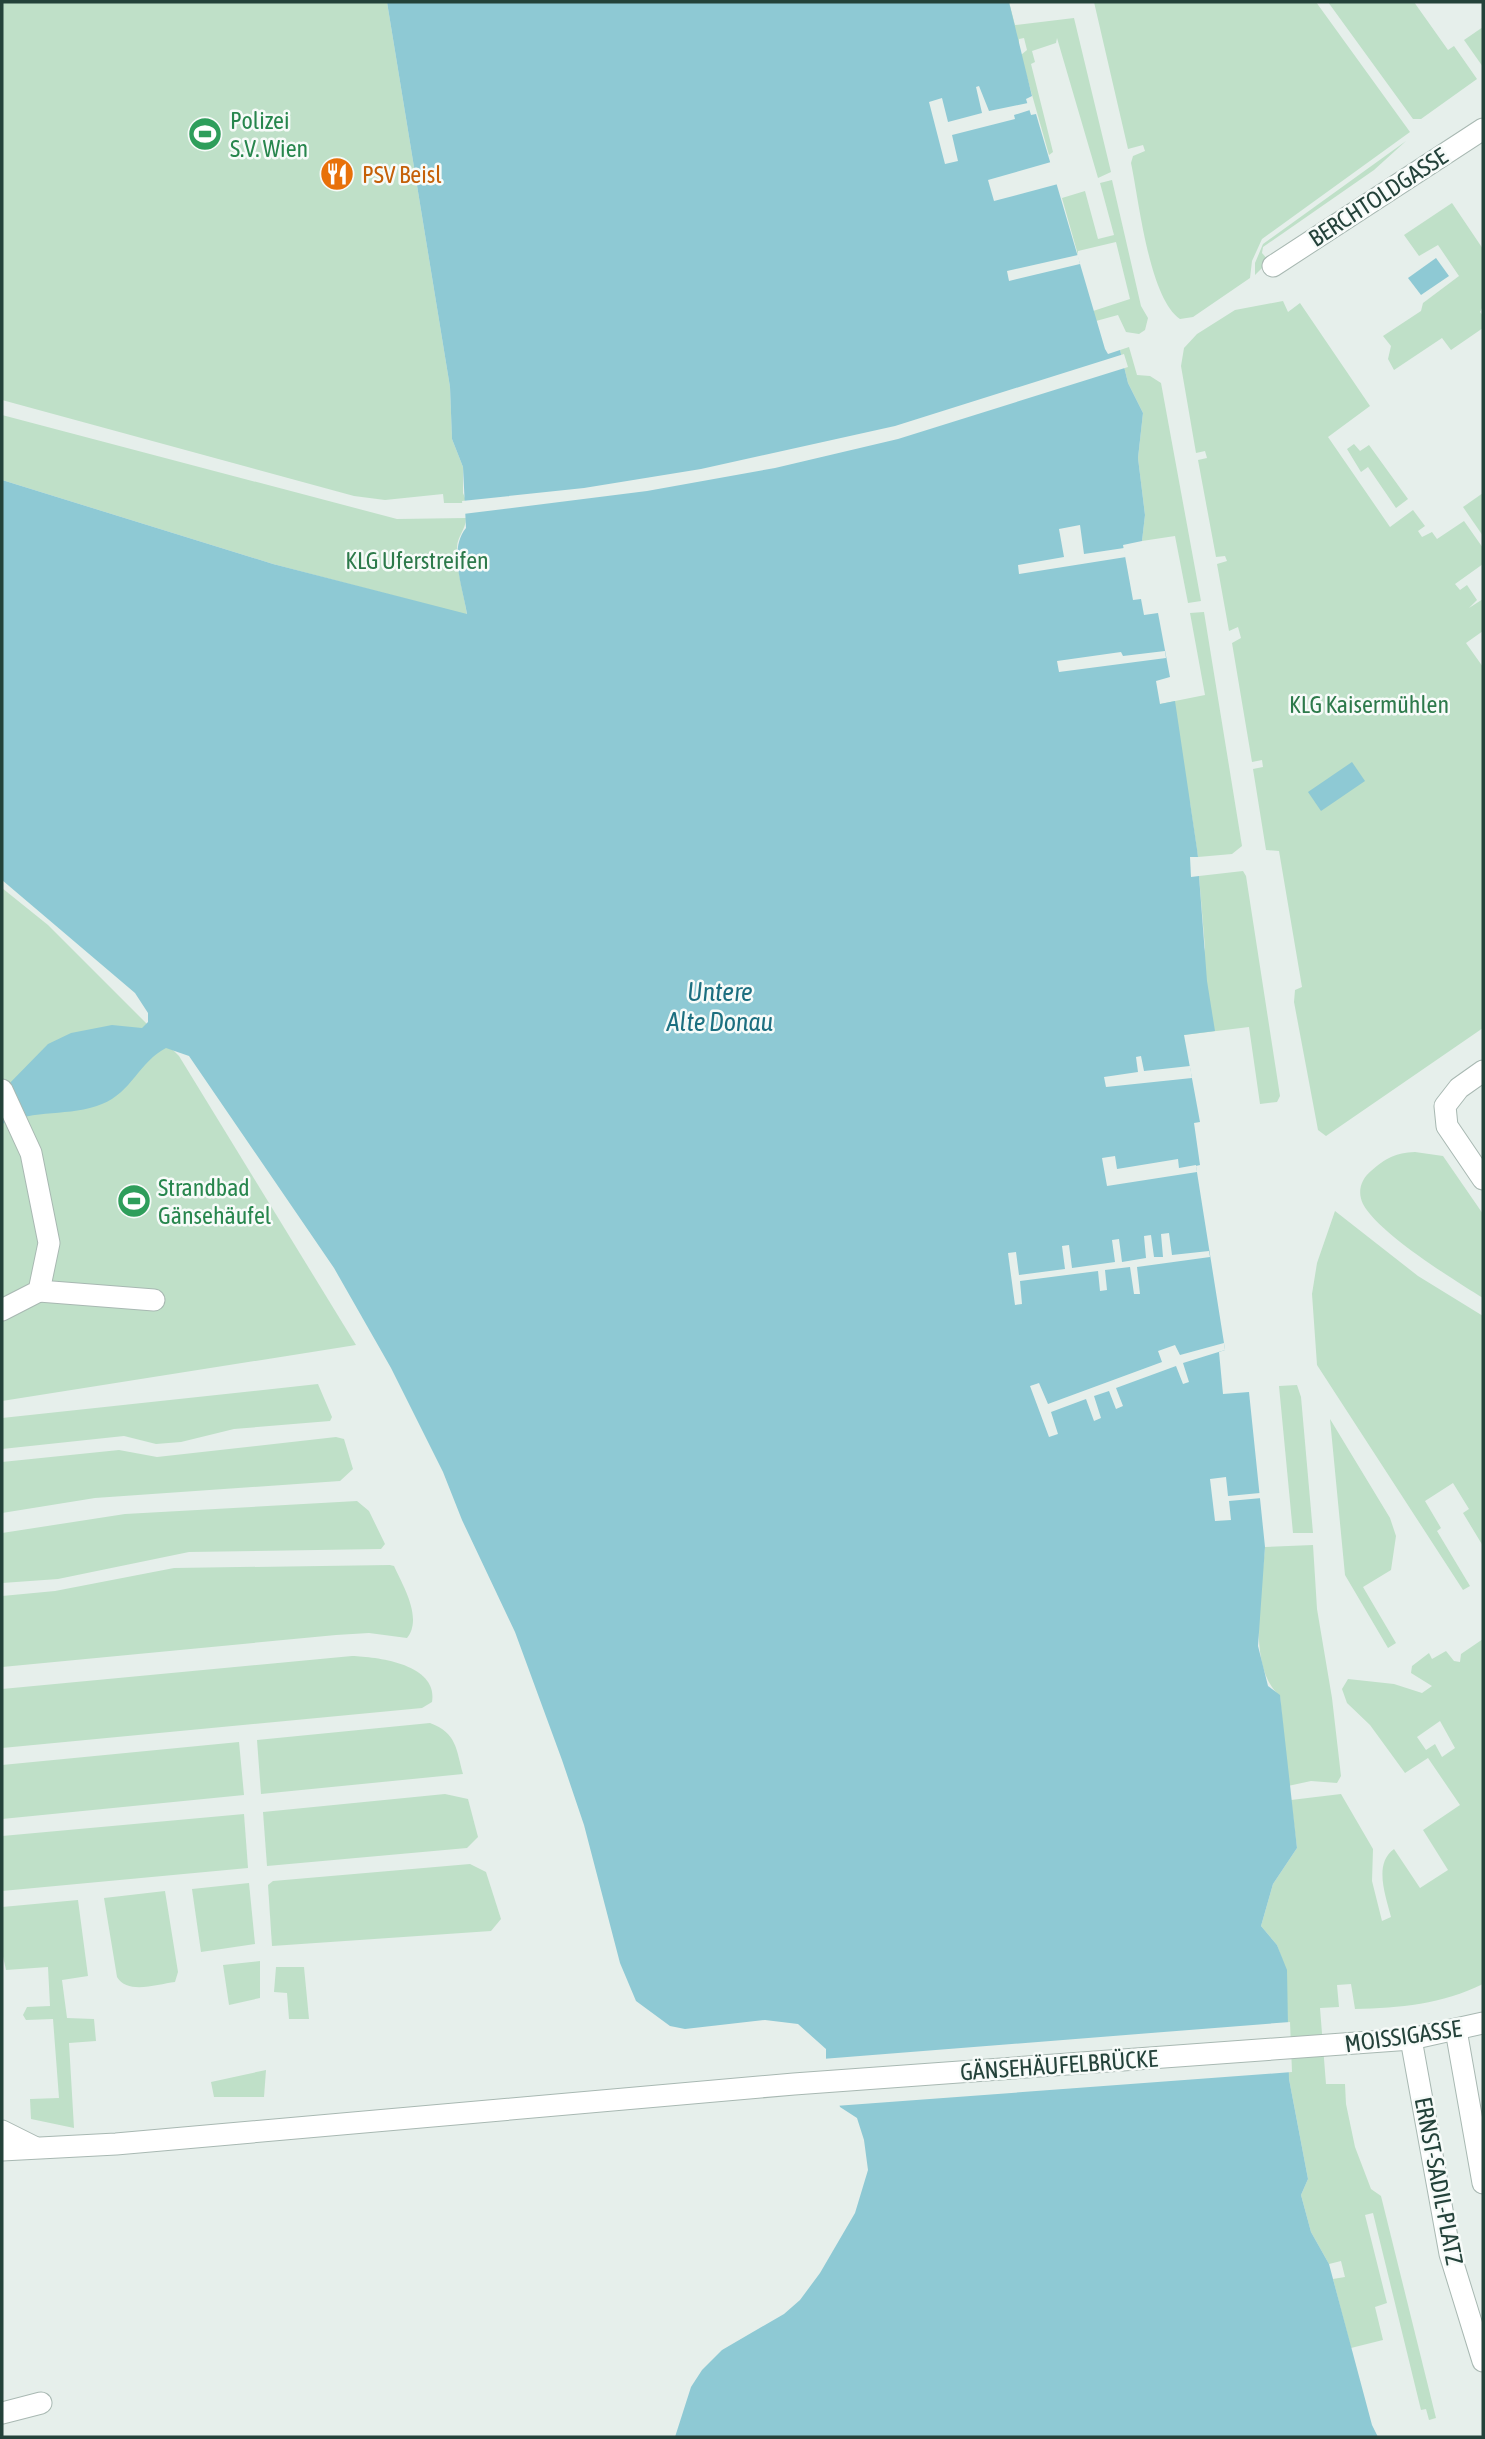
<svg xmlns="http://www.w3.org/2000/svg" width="1485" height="2439" font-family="'Asap Condensed',sans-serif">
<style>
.green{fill:#bfe0c8;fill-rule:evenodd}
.water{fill:#8ec9d4}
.pier{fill:#e6efeb}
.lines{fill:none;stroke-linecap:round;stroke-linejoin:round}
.minor-casing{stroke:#a8b8b2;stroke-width:23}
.minor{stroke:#fff;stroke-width:21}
.labels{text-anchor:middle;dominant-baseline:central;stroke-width:5;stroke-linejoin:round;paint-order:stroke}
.leisure-label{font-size:24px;fill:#27864d;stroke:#f7fbf9;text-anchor:start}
.food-label{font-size:24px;fill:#c56008;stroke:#f7fbf9;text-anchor:start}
.street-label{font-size:24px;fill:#24423a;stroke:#f7fbf9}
.park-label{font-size:24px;fill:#2d7a4b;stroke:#f7fbf9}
.water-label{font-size:26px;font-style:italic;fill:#1c6f80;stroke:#f7fbf9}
</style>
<rect width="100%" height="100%" fill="#e6efeb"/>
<g class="green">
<path d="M2,2H387L450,387L452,439L463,467V493L467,503H444L443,494L385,500L354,496L2,400Z"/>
<path d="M1009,2L1015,25L1074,18L1111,172L1098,178L1057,38L1056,43L1032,51L1035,62L1031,64L1053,152L1049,155L1023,63L998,74L1027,50L1024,38L1019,39V43L1014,46Z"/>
<path d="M1094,2H1316L1410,132L1262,239L1252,261L1250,278L1193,317L1180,319C1149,298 1139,200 1131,163L1133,156L1145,151L1143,145L1128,149Z"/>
<path d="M1328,2H1414L1448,50L1454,46L1477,79L1421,119H1413Z"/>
<path d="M1483,27V67L1464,40Z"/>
<path d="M1406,141L1374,170L1263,247L1262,253L1269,261L1255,275V263L1263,244Z"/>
<path d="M1112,180L1141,306L1148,318L1145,330L1139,334L1126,332L1118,315L1096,321L1093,311L1130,299L1116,242L1078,251V255L1058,184L1062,198L1085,191L1098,239L1114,235L1100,183Z"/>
<path d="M1452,203L1483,249V306L1480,312L1483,316V328L1451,350L1442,338L1394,370L1388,359L1391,346L1383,336L1421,311L1423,303L1459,276L1438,245L1419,256L1404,235Z"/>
<path d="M1283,301L1288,312L1300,303L1370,406L1328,437L1390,527L1413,510L1425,526L1418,531L1422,537L1432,532L1437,539L1464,521L1483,548V564L1455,584L1460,590L1467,585L1477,600L1469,608L1483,599V631L1466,643L1483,667V1028L1326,1136L1318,1130L1294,1002L1295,990L1302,987L1279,851L1266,850L1253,769L1263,767L1262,760L1252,762L1232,643L1241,638L1238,627L1229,631L1217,564L1227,561L1225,556L1216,557L1198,460L1207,458L1205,451L1196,453L1181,366L1184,348L1197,334L1235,310Z"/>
<path d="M1129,347L1137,375L1150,376L1161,383L1201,601L1188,603L1175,536L1142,541L1145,515L1138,458L1143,413L1128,383L1120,350Z"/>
<path d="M2,415L397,519L466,518C466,530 457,536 457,548C456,570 464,594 467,615L273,564L2,480Z"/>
<path d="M1354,444L1360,451L1369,445L1408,499L1396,508L1368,467L1361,472L1347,449Z"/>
<path d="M1483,493V536L1463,507Z"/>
<path d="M1204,612L1242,846L1232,854L1198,857L1190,803L1145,707L1205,695L1190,613Z"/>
<path d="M1243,871L1246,876L1280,1096L1277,1102L1260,1104L1249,1027L1184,1035L1205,948L1199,876Z"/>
<path d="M2,888L48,925L179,1056L356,1345L2,1401Z"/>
<path d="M1415,1152L1443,1156L1483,1214V1298C1454,1280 1378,1233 1363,1204C1357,1192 1361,1179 1371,1171C1386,1158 1395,1153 1415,1152Z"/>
<path d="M1335,1211L1418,1276L1483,1316V1546L1463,1513L1469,1509L1453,1483L1425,1501L1441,1528L1437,1531L1470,1586L1463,1590L1317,1365L1312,1294L1317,1263Z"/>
<path d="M318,1384L332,1417L330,1421L234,1429L181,1442L156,1444L124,1436L2,1449V1418Z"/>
<path d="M1297,1385L1301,1397L1313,1533H1293L1279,1386Z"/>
<path d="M1330,1419L1390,1518L1396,1536L1391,1570L1363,1587L1396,1643L1388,1648L1345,1575Z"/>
<path d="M336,1437L344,1439L353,1469L340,1481L95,1498L2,1513V1462L119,1450L157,1457Z"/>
<path d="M357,1501L369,1511L385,1544L381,1549L189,1552L58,1579L2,1583V1533L125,1514Z"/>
<path d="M1313,1545L1317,1609L1332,1698L1341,1776L1337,1783L1311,1781L1288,1786L1280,1696C1246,1667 1262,1588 1265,1547Z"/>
<path d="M390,1565L394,1566C403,1586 423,1618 407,1638L369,1633L336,1635L2,1667V1596L55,1591L174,1568Z"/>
<path d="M1483,1639V1984C1442,2004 1400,2008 1355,2009L1351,1984L1337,1985L1339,2007L1320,2008L1326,2084H1345L1346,2104L1355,2147L1371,2189L1381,2196L1436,2418L1429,2420L1426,2409L1421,2410L1373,2213L1365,2215L1387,2303L1375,2307L1383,2340L1351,2348L1333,2279L1345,2277L1341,2261L1329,2264L1311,2232L1301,2195L1308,2179L1289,2079L1286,1970L1277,1945L1261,1926L1273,1884L1297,1848L1291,1800L1341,1794L1373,1849L1372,1881L1382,1921L1391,1917C1386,1896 1373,1864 1394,1849L1420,1888L1448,1870L1423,1830L1460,1805L1428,1758L1405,1773L1370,1725L1347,1703L1342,1689L1348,1679L1394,1684L1422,1693L1432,1686L1411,1673L1412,1666L1429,1653L1432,1659L1446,1651L1454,1661L1460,1662L1461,1654ZM1440,1721L1455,1748L1442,1757L1435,1744L1426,1750L1417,1737Z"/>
<path d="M352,1656C378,1657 438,1664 432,1702L422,1708L2,1748V1689Z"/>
<path d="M430,1723C457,1733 456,1749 463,1774L261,1794L257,1740Z"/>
<path d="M239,1742L244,1795L2,1819V1765Z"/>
<path d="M445,1794L468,1799L478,1837L467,1848L267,1866L263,1812Z"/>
<path d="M244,1814L248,1868L2,1891V1836Z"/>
<path d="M470,1864L486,1872L501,1919L491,1931L272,1946L268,1885L273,1881Z"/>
<path d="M249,1883L255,1944L201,1952L192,1889Z"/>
<path d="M165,1891L178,1972L175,1982C157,1984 128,1995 117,1977L104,1898Z"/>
<path d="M78,1900L88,1976L62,1980L67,2018L94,2019L96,2041L69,2043L74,2128L31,2119L30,2099L59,2098L53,2019L26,2020L23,2015L27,2007L50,2006L48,1967L6,1970L2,1952V1907Z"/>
<path d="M260,1961V1998L229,2005L223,1965Z"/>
<path d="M276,1967H304L309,2019H289L287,1993L274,1992Z"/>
<path d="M266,2070L264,2097H214L211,2082Z"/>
</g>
<g class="water">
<path d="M387,2H1009L1032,96L1026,99L1031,115L1036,114L1105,349L1108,354L1120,350L1128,383L1143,413L1138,458L1145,515L1142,541L1123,545L1133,600L1141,599L1144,615L1158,613L1170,677L1156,681L1160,704L1175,701L1197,849L1198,857H1190L1191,877L1199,876L1207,981L1215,1031L1184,1035L1200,1122L1194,1123L1200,1165L1196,1166L1224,1343L1225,1350L1219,1352L1223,1394L1249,1392L1265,1547L1258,1646L1268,1686L1280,1695L1297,1848L1273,1884L1261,1926L1277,1945L1287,1970L1289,2079L1308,2179L1301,2195L1311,2232L1329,2264L1372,2425L1378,2437H675L691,2387L702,2370L722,2350L784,2314L800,2300L820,2273L855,2213L868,2170L864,2140L857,2118L840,2107L826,2063V2049L798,2024L765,2020L685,2029L670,2026L636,2001L620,1963L584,1825L562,1760L515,1632L462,1520L443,1472L391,1368L334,1268L189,1056L166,1048C140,1061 131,1093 102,1104C70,1117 34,1109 2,1124V1091L48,1044L71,1033L112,1025L142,1028L148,1022V1013L135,993L2,880V480L273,564L467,614C463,588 448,550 466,528L463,467L452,439L450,387Z"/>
<path d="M1436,258L1449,276L1421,295L1408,278Z"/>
<path d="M1352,762L1365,781L1321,811L1308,792Z"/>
</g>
<g class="pier">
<path d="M979,86L989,111L1028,103L1030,110L1014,115L1015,119L952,135L958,161L945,164L929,102L942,98L948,122L982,113L976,87Z"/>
<path d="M1051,162L1058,184L994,201L988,180Z"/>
<path d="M1078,255L1080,264L1009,281L1007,271Z"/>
<path d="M1124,354L1128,367L898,439L775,468L647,491L463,514L462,501L584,488L701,469L895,426Z"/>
<path d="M1080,525L1084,554L1124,548L1126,557L1019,574L1018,565L1064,557L1059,529Z"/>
<path d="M1165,651L1166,658L1059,672L1057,661L1121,652L1123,656Z"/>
<path d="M1141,1056L1144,1071L1190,1066L1192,1078L1106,1087L1104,1077L1138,1072L1136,1057Z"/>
<path d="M1115,1156L1117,1169L1178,1159L1179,1168L1196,1165L1197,1172L1107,1186L1102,1158Z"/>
<path d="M1169,1233L1172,1255L1209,1251L1210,1257L1137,1267L1140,1294H1134L1130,1267L1105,1270L1107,1290L1100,1291L1098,1271L1020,1281L1022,1304L1015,1305L1008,1253L1016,1252L1019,1275L1065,1269L1062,1246L1069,1245L1072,1268L1115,1262L1112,1240L1119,1239L1122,1262L1146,1258L1144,1236L1151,1235L1154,1257H1163L1161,1234Z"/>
<path d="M1224,1343L1225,1350L1183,1363L1189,1382L1183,1384L1176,1366L1116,1388L1123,1406L1116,1409L1109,1391L1094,1396L1101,1418L1094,1421L1086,1399L1051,1412L1058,1434L1049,1437L1030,1386L1039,1383L1048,1404L1162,1362L1158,1351L1175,1345L1180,1355Z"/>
<path d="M1226,1477L1228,1496L1260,1493L1262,1498L1229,1501L1231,1520L1215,1521L1210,1479Z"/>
<path d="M1290,2022L1292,2072L835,2106L823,2064L822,2059Z"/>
</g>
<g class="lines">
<g class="minor-casing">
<g id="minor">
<path d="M1273,266L1483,129"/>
<path d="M1483,1071L1459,1088L1445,1106L1447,1126L1483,1179"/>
<path d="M2,1090L31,1153L49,1243L39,1291L2,1310"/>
<path d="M39,1291L154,1300"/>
<path d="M1456,2030L1483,2183"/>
<path d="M1411,2039L1450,2254L1483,2361"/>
<path d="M2,2131L34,2147"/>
<path d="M2,2150L116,2144L794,2084L1411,2039L1483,2023"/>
<path d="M2,2413L41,2403"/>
</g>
</g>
<use href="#minor" class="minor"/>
</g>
<defs>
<g id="stadium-disc" transform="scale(1.75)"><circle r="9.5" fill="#2e9e5b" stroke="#f7fbf9"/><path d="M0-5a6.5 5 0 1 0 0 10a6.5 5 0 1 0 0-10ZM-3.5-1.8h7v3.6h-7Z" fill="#fff"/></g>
<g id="restaurant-disc" transform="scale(1.75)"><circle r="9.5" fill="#e8710a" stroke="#f7fbf9"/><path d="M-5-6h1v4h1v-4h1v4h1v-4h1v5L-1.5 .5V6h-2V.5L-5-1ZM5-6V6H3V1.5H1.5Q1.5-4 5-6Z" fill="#fff"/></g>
</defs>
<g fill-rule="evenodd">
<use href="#stadium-disc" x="205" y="134"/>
<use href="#restaurant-disc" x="337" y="174"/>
<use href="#stadium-disc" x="134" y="1201"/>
</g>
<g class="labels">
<g class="leisure-label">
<text x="230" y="120">Polizei<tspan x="230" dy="28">S.V. Wien</tspan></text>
<text x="158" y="1187">Strandbad<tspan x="158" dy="28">Gänsehäufel</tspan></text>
</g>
<g class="food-label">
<text x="362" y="174">PSV Beisl</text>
</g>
<g class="street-label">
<text transform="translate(1378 197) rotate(-33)">BERCHTOLDGASSE</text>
<text transform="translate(1403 2036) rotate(-8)">MOISSIGASSE</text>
<text transform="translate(1059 2065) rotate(-4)">GÄNSEHÄUFELBRÜCKE</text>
<text transform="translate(1439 2181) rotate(79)">ERNST-SADIL-PLATZ</text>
</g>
<g class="park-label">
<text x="417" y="560">KLG Uferstreifen</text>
<text x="1369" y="704">KLG Kaisermühlen</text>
</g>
<g class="water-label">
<text x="720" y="992">Untere<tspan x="720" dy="30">Alte Donau</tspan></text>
</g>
</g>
<rect width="1485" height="2439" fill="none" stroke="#24423a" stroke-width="7"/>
</svg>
